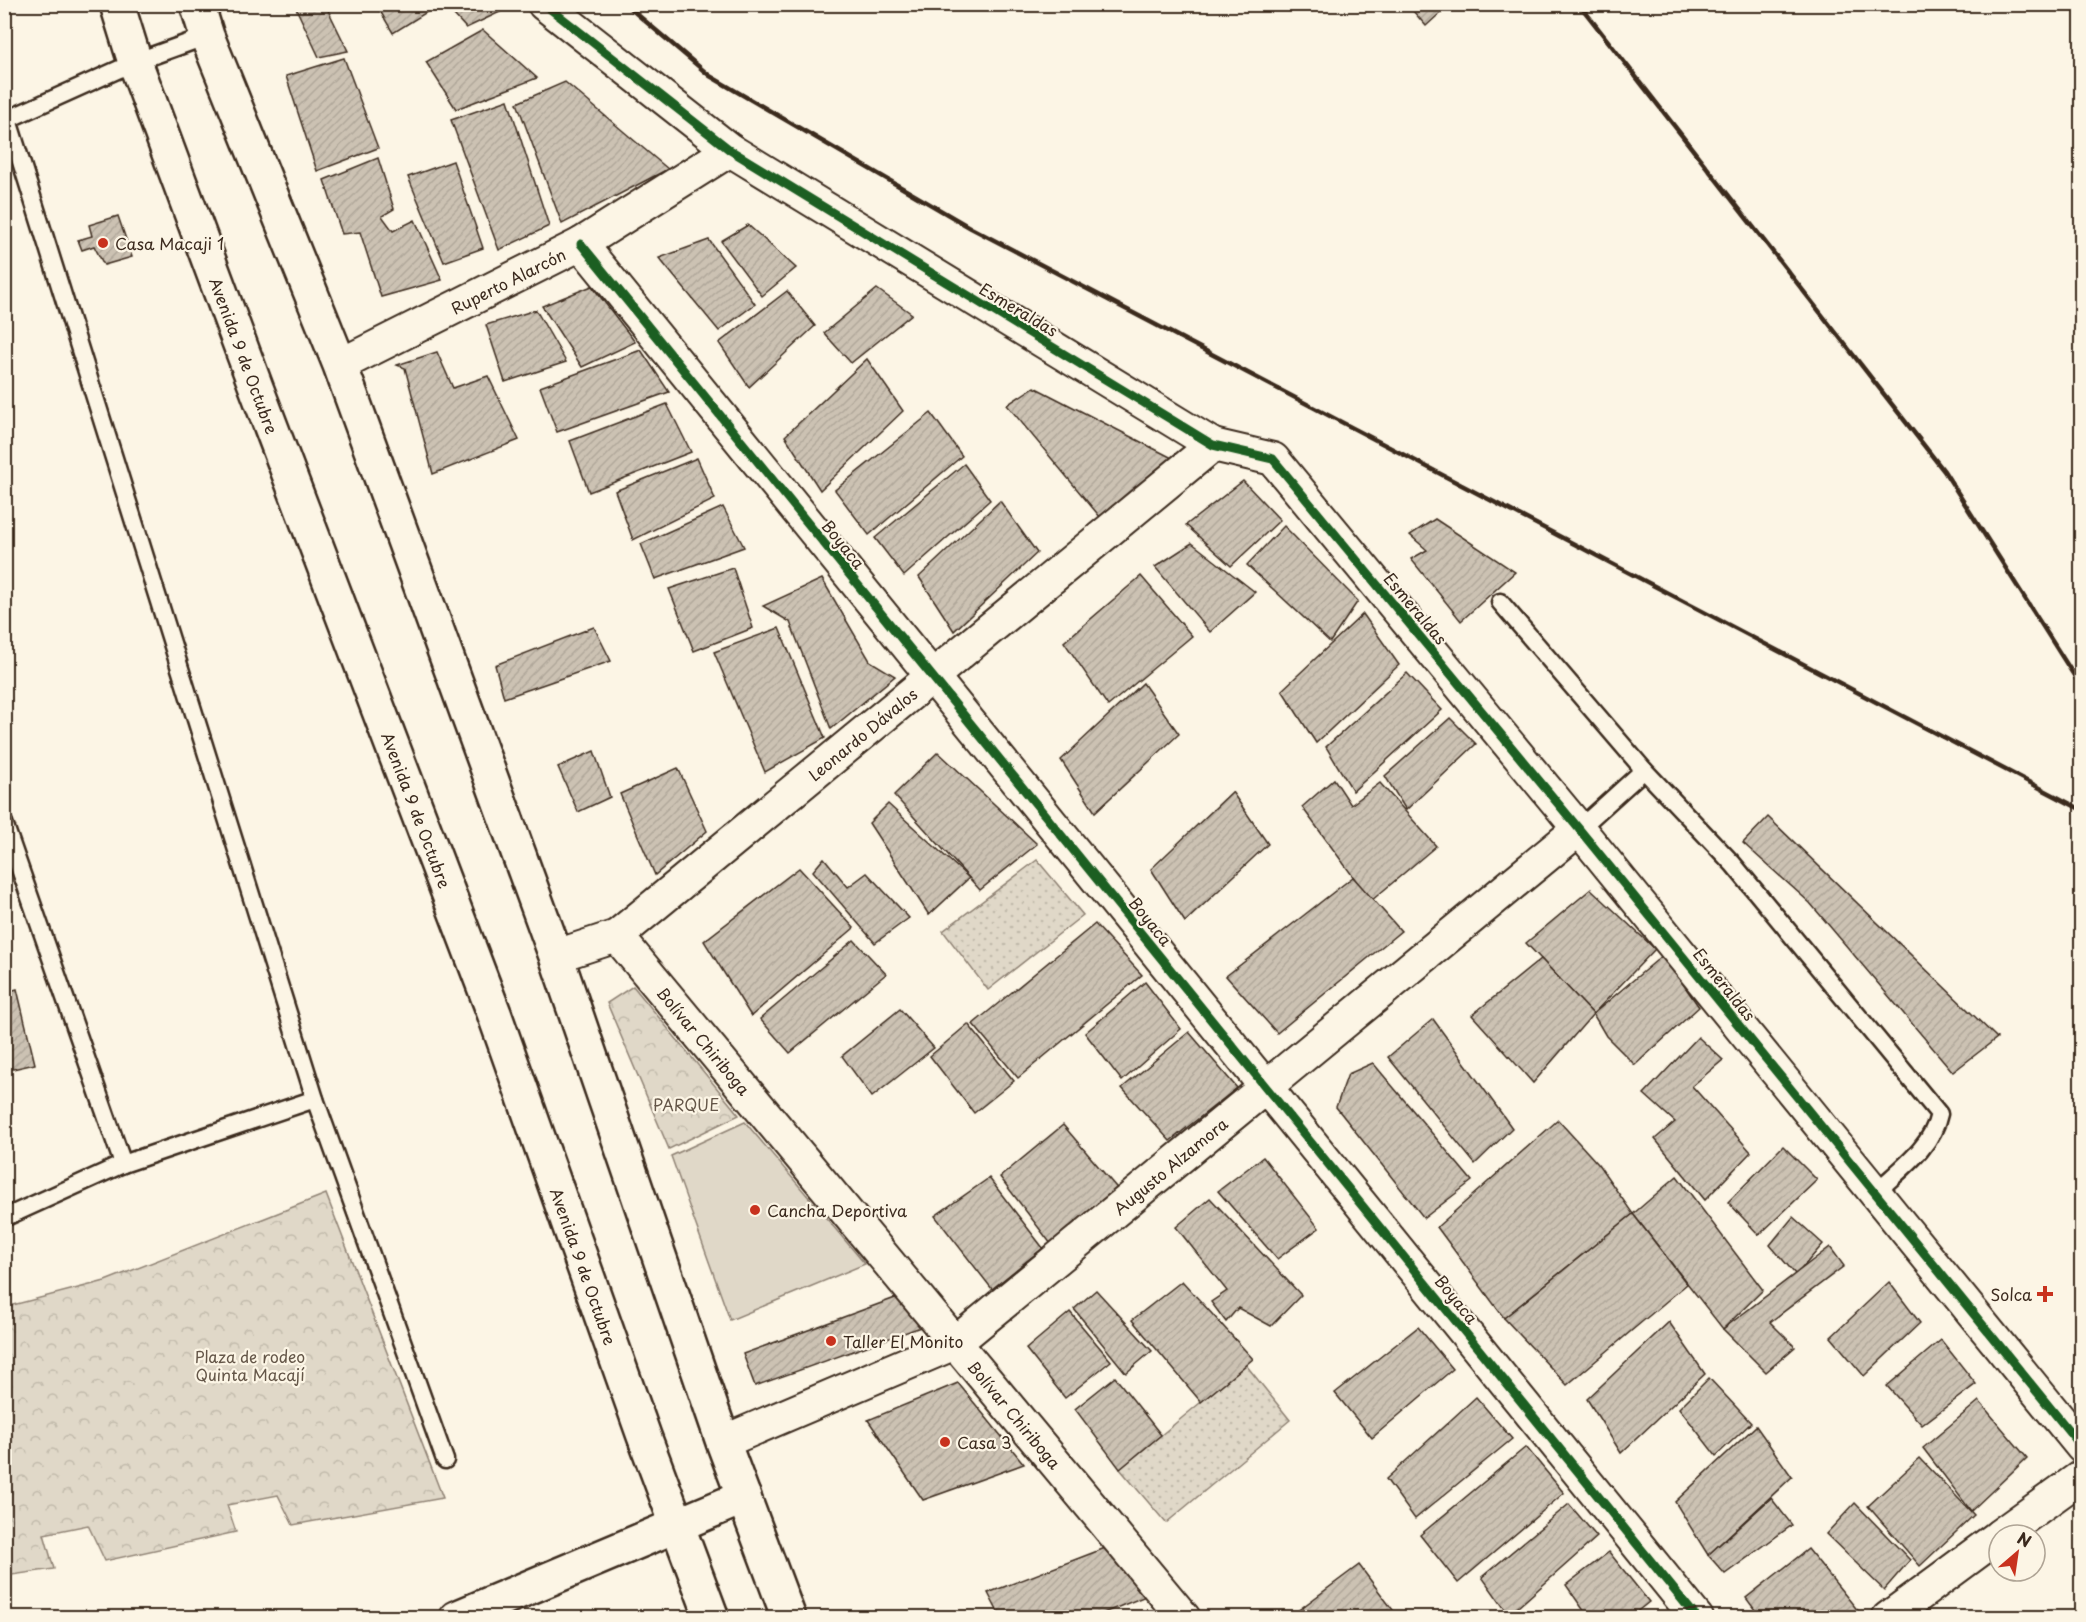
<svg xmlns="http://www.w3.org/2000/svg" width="2086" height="1622" font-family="'Playpen Sans',sans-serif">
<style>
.grass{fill:url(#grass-dots);stroke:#8e8173;stroke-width:1.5}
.park{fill:url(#park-crowns);stroke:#8e8173;stroke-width:1.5}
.pitch{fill:#e0d8c8;stroke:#8e8173;stroke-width:1.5}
.building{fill:url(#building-hatch);stroke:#3b2a1e;stroke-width:1.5}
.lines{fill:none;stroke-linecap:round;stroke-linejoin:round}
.lane-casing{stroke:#3b2a1e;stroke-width:21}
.street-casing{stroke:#3b2a1e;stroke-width:36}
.secondary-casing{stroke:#3b2a1e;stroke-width:38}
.primary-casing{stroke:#3b2a1e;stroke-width:38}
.lane{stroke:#fcf5e5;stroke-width:16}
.street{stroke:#fcf5e5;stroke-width:32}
.secondary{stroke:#fcf5e5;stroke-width:33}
.primary{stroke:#fcf5e5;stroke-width:33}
.rail{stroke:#3b2a1e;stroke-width:4.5}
.cycleway-casing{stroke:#fcf5e5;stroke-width:13}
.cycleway{stroke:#1b5e20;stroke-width:9}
.poi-dot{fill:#c8321e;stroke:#fcf5e5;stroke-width:2}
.labels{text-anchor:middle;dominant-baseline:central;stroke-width:4.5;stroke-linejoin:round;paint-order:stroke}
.poi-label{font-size:16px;fill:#3b2a1e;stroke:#fcf5e5;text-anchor:start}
.street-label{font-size:16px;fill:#3b2a1e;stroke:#fcf5e5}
.park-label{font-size:16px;fill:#645648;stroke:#fcf5e5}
</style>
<defs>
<pattern id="grass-dots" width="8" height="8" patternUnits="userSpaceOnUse" patternTransform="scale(1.5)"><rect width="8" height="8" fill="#e0d8c8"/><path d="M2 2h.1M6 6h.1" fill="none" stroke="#c1baab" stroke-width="1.8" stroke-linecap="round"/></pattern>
<pattern id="park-crowns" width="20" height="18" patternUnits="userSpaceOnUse" patternTransform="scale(1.5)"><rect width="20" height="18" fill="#e0d8c8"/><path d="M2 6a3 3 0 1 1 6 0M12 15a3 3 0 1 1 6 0" fill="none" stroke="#c1baab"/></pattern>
<pattern id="building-hatch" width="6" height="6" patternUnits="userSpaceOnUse" patternTransform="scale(1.5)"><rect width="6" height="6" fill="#ccc2b3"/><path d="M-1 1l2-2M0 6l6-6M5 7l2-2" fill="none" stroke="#b0a79a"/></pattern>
</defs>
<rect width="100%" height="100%" fill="#fcf5e5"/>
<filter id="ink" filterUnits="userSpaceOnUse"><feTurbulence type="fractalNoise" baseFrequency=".0167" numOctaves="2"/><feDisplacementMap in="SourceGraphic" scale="12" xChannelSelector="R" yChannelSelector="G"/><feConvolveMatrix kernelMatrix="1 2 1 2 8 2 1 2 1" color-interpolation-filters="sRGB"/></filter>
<g filter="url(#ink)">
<g class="grass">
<path d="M1037,860L1083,915L988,990L943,931Z"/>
<path d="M1246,1365L1290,1420L1166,1523L1120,1469Z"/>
</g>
<g class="park">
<path d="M633,986L739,1115L669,1149L607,1003Z"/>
<path d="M326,1194L443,1498L293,1525L278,1495L227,1505L236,1532L105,1561L88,1525L44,1534L54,1569L5,1576V1307L105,1281Z"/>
</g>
<path class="pitch" d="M745,1122L865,1264L730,1320L671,1156Z"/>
<g class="building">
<path d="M294,4H325L348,51L319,57Z"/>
<path d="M376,4H426L430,10L393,33Z"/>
<path d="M444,4H492L500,12L466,28Z"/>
<path d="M1407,4H1450L1426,26Z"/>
<path d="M483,30L537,78L456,109L426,62Z"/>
<path d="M344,58L378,148L317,171L286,76Z"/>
<path d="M565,82L668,169L562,224L517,103Z"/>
<path d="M508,100L549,226L499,250L451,120Z"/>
<path d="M378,158L394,209L382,216L393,231L415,220L442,280L381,297L360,232L342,234L324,180Z"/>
<path d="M453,161L483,248L444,262L408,177Z"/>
<path d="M118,216L132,257L104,265L94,246L82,250L78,240L92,236L89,225Z"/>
<path d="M748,225L796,268L762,296L721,241Z"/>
<path d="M709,240L755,304L719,331L659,258Z"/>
<path d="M592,286L635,342L582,367L542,306Z"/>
<path d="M877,289L912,314L851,363L824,333Z"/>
<path d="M787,291L815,326L749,387L719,343Z"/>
<path d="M536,310L566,362L505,382L486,325Z"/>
<path d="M641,350L669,392L557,432L540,387Z"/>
<path d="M437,352L453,388L488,376L519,440L433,474L405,368L397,365Z"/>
<path d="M867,359L903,411L820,490L785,436Z"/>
<path d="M1034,387L1174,459L1101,518L1007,405Z"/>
<path d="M667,404L691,452L589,492L570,441Z"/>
<path d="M931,413L962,456L869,535L835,490Z"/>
<path d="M697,458L715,499L633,540L615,491Z"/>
<path d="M964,464L990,500L904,576L875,538Z"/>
<path d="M1243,481L1280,520L1231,566L1186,525Z"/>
<path d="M1000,501L1037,553L954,631L919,577Z"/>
<path d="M723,507L744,547L655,579L641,544Z"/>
<path d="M1435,519L1515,572L1461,621L1411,559L1427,550L1410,535Z"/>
<path d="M1284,526L1358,601L1330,642L1247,565Z"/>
<path d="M1192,543L1255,592L1210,632L1155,567Z"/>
<path d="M733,568L753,628L694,651L669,589Z"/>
<path d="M1141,576L1192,636L1108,706L1064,642Z"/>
<path d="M822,579L870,661L895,676L831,729L790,622L763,606Z"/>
<path d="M1363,614L1399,665L1316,743L1282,690Z"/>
<path d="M594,627L611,661L504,698L495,665Z"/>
<path d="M779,628L825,738L765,772L714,652Z"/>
<path d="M1407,673L1442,710L1353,791L1326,747Z"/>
<path d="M1143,683L1179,734L1095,812L1061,760Z"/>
<path d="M1450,718L1476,744L1406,810L1385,776Z"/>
<path d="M594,751L610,797L578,812L558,767Z"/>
<path d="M938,752L1037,844L980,890L894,795Z"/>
<path d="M678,768L707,831L655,875L620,794Z"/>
<path d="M1334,779L1351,805L1380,783L1436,846L1371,901L1302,807Z"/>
<path d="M1232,792L1268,844L1185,922L1151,869Z"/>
<path d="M888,804L969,878L929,915L869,823Z"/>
<path d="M1768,817L1997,1038L1953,1072L1810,903L1743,843Z"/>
<path d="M824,858L848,887L867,873L909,918L875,943L813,871Z"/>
<path d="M799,868L854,928L751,1016L704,941Z"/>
<path d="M1353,877L1401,931L1277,1033L1226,976Z"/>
<path d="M1591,889L1655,949L1593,1014L1526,943Z"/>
<path d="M1095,924L1142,975L1018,1078L973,1024Z"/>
<path d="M854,940L886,974L790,1053L760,1019Z"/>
<path d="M1663,955L1699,1007L1635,1065L1606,1036L1593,1014Z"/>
<path d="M1541,959L1593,1014L1533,1083L1472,1015Z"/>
<path d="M1145,982L1181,1029L1122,1081L1085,1033Z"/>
<path d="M17,989L35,1064L4,1071V993Z"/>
<path d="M900,1009L934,1048L872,1097L842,1056Z"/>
<path d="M1433,1019L1512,1128L1475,1164L1388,1057Z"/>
<path d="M968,1024L1014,1081L974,1113L930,1056Z"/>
<path d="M1189,1032L1237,1088L1170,1141L1122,1088Z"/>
<path d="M1698,1037L1723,1060L1692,1086L1751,1152L1705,1200L1655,1139L1675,1122L1644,1094Z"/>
<path d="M1373,1063L1472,1181L1424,1218L1336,1107L1348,1074Z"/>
<path d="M1558,1120L1598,1164L1633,1214L1504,1318L1437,1227Z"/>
<path d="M1063,1125L1121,1193L1054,1248L1000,1177Z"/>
<path d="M1783,1146L1817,1180L1759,1235L1728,1202Z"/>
<path d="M1263,1157L1319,1228L1277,1259L1218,1191Z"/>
<path d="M1677,1176L1763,1290L1723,1329L1633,1214Z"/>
<path d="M989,1178L1043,1248L992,1289L935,1216Z"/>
<path d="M1210,1198L1301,1295L1271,1326L1238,1308L1226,1322L1211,1302L1227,1291L1176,1227Z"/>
<path d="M1633,1214L1687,1284L1567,1385L1504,1318Z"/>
<path d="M1793,1217L1823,1244L1796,1275L1770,1245Z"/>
<path d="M1830,1247L1844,1266L1770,1322L1795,1347L1766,1372L1723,1329Z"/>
<path d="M1182,1281L1253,1359L1201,1402L1132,1320Z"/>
<path d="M1889,1282L1920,1323L1864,1376L1831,1337Z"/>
<path d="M1096,1290L1152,1351L1126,1373L1074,1309Z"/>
<path d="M898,1297L921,1327L755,1386L743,1354Z"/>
<path d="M1070,1312L1111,1361L1065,1398L1026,1349Z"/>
<path d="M1669,1322L1705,1374L1621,1453L1587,1399Z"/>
<path d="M1418,1327L1453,1369L1372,1438L1335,1393Z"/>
<path d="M1941,1340L1976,1384L1922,1425L1887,1386Z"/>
<path d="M1115,1377L1161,1435L1120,1469L1075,1409Z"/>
<path d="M1709,1378L1751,1423L1716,1456L1679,1408Z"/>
<path d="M958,1383L1024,1464L923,1500L868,1420Z"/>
<path d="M1476,1397L1512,1439L1415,1519L1386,1479Z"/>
<path d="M1979,1401L2027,1458L1971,1511L1923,1448Z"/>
<path d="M1756,1426L1792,1477L1708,1555L1675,1502Z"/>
<path d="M1526,1447L1564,1493L1458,1583L1420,1535Z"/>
<path d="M1920,1458L1974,1515L1920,1566L1868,1506Z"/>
<path d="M1771,1498L1792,1525L1725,1574L1708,1555Z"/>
<path d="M1855,1503L1910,1560L1884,1590L1826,1534Z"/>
<path d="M1569,1504L1597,1537L1509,1615L1482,1577Z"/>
<path d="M1108,1547L1146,1596L1091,1618H1001L988,1593Z"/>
<path d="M1808,1549L1859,1612L1853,1618H1761L1746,1598Z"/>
<path d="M1609,1552L1649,1602L1629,1618H1589L1566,1585Z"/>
<path d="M1359,1565L1399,1618H1288Z"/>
<path d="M1167,1607L1181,1618H1138Z"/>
</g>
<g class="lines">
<g class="lane-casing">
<g id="lane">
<path d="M8,120L315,1099L445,1460"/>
<path d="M4,121L135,62L207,36"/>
<path d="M1500,602L1644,770L1733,864L1939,1114C1932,1148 1899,1170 1875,1193"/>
<path d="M4,823L123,1164"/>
<path d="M1579,829L1644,770"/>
<path d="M4,1218L123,1164L315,1099"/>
</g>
</g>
<g class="street-casing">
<g id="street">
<path d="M544,4L730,150L1213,445L1273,459L1579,829L2082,1447"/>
<path d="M581,244L1697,1618"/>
<path id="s1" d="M340,365L581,244L730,150"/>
<path id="s2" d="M617,936L1184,1618"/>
<path id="s3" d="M556,956L617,936L1213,445"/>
<path id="s4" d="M723,1442L955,1343L1579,829"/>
<path d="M2000,1535L2082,1476"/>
<path d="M1888,1618L1999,1536"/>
</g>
</g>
<g class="secondary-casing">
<path id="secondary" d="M456,1618L744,1497"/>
</g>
<g class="primary-casing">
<g id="primary">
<path id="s5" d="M117,4L135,62L257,390L494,1013L644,1436L712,1618"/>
<path d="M197,4L207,36L340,365L556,956L723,1442L789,1618"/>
</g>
</g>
<use href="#lane" class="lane"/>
<use href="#street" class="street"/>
<use href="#secondary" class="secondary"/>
<use href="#primary" class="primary"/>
<g class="rail">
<path d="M625,4L710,76L971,228L2082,810"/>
<path d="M1579,4L1944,471L2082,688"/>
</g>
<g class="cycleway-casing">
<g id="cycleway">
<path d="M544,4L730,150L1213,445L1273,459L1579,829L2082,1447"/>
<path d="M581,244L1697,1618"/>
</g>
</g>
<use href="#cycleway" class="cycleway"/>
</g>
</g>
<g class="poi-dot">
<circle cx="103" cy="243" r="6"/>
<circle cx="755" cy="1210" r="6"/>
<path d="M2042 1285h6v6h6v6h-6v6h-6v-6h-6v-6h6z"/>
<circle cx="831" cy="1341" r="6"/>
<circle cx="945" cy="1442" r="6"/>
</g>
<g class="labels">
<g class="poi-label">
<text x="115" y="243">Casa Macaji 1</text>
<text x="767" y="1210">Cancha Deportiva</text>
<text x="2032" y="1294" text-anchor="end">Solca</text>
<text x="843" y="1341">Taller El Monito</text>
<text x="957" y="1442">Casa 3</text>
</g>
<g class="street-label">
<text stroke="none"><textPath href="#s1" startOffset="188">Ruperto Alarcón</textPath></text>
<text transform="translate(1019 309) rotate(31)">Esmeraldas</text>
<text stroke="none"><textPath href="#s5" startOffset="374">Avenida 9 de Octubre</textPath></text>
<text transform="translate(844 544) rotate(51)">Boyaca</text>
<text transform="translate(1416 608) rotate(50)">Esmeraldas</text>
<text stroke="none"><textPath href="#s3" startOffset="382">Leonardo Dávalos</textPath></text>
<text stroke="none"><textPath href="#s5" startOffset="860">Avenida 9 de Octubre</textPath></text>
<text transform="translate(1151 921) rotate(51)">Boyaca</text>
<text transform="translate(1725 984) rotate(51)">Esmeraldas</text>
<text stroke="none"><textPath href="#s2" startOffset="136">Bolívar Chiriboga</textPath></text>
<text stroke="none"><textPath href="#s4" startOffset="531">Augusto Alzamora</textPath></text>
<text stroke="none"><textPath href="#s5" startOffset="1346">Avenida 9 de Octubre</textPath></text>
<text transform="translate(1457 1299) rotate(51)">Boyaca</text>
<text stroke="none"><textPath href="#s2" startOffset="622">Bolívar Chiriboga</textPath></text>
</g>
<g class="park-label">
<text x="686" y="1104">PARQUE</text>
<text x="250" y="1356">Plaza de rodeo<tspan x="250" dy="18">Quinta Macají</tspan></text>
</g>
</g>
<rect width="2086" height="1622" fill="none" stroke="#fcf5e5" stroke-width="24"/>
<rect x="12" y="12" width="2062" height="1598" fill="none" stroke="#3b2a1e" stroke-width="2" filter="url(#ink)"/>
<g transform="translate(2017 1553) rotate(29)"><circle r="28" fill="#fcf5e5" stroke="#afa495" stroke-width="1.5"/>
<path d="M0-4.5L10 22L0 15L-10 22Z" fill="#c8321e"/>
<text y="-9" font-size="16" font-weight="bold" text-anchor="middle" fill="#3b2a1e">N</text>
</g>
</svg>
